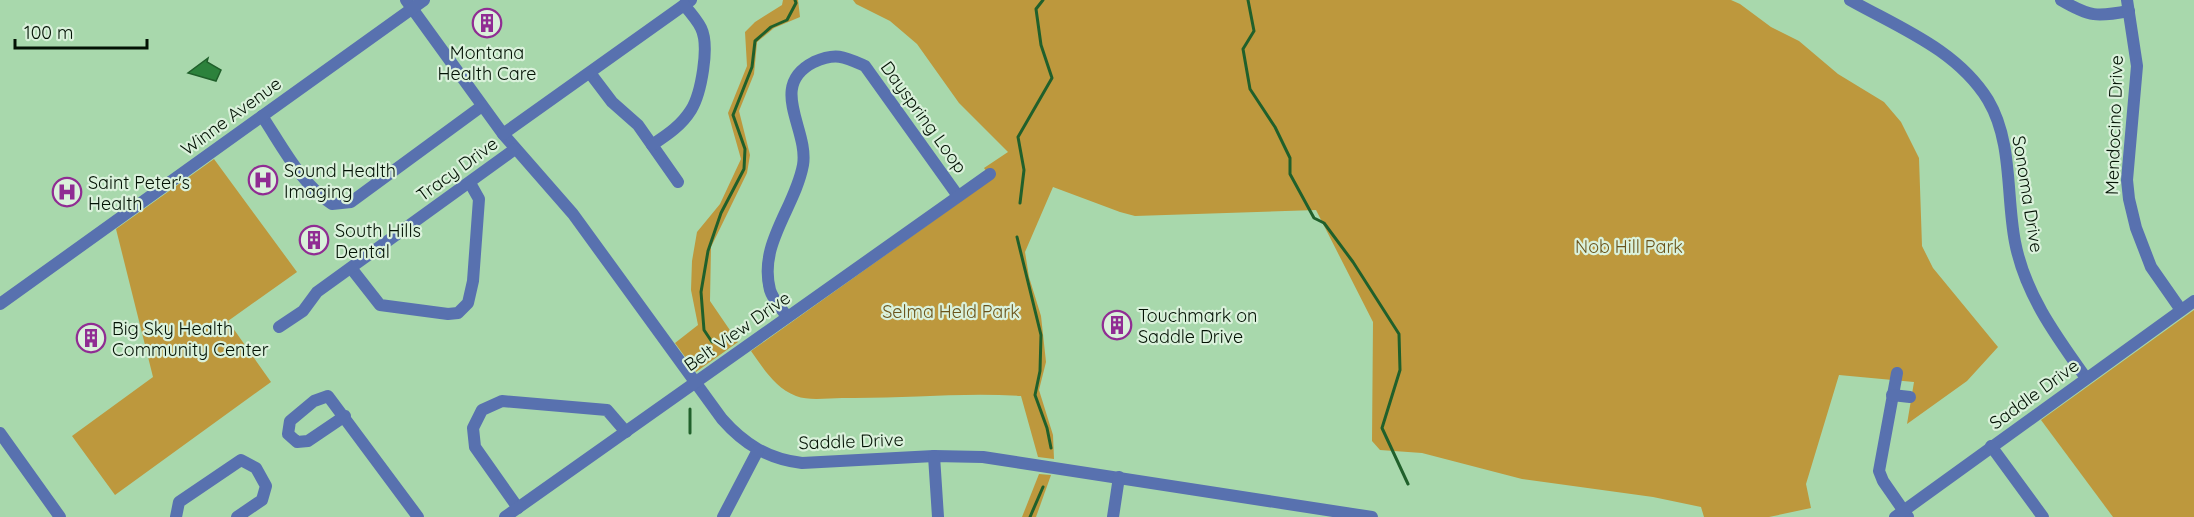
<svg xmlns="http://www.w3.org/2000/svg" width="2194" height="517" font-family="Quicksand,sans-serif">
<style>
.green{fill:#bd983d}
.water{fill:#2c823c;stroke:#20602b;stroke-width:1.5}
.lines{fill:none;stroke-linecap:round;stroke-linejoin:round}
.stream{stroke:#20602b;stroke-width:3}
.minor{stroke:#5871af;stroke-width:12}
.labels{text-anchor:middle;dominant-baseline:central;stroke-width:4.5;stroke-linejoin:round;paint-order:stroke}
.poi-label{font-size:18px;fill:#031204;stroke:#daf1db;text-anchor:start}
.street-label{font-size:18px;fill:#031204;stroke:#daf1db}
.park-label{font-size:18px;fill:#6a541c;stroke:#daf1db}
</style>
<rect width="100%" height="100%" fill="#a8d8ac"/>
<g class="green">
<path d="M783,0H798L800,17L774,28L757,42L754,74L739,111L750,155L747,173L711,247L710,301L738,342L696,372L675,343L698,325L691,290L692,261L697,232L720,204L741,159L728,113L747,66L745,32L755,22L782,5Z"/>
<path d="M853,0H1731L1740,4L1771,27L1799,41L1838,74L1884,102L1901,122L1919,158L1922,246L1933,268L1998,347L1967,381L1907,424L1914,382L1839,375L1806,484L1811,508L1769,517H1704L1701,507L1653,497L1522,479L1422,453L1380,450L1372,441L1373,322L1316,210L1135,216L1120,212L1053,187L1025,252L1029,277L1041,316L1046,362L1039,390L1053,435L1054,459L1038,457L1021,396C961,392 902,399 842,398C828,398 809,401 796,396C775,388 764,369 751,351L992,179L984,168L1008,152L959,103L917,44L890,21L856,4Z"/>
<path d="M214,159L297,272L228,321L271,382L115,495L72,436L153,377L116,229Z"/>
<path d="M2194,310V517H2113L2041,420Z"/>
<path d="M1039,474L1051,475L1036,517H1022Z"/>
</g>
<path class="water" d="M208,58L207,62L221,70L216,81L188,73Z"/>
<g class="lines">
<g class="stream">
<path d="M1248,0L1254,31L1243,49L1250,89L1275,127L1290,158V174L1314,218L1324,223L1353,262L1399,334L1400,370L1382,428L1408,484"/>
<path d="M1020,203L1024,170L1018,137L1052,78L1041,45L1036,9L1043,0"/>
<path d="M1017,237L1041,335L1040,371L1035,395L1047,428L1051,448"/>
<path d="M712,342L704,330L701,292L708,251L721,213L744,169L745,149L733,115L752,67L755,41L771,27L787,20L796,3L795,0"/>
<path d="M690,409V433"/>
<path d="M1030,517L1043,487"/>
</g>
<g class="minor">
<path d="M406,0L503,134L573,214L722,419C744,444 768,459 802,463L934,456L983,457L1372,517"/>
<path d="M1850,0C1900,28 1957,50 1988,100C2013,142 2006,196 2015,242C2025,294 2056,336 2086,378"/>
<path d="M2061,0C2090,17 2097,17 2129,11"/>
<path d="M2127,0L2137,66L2127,180L2129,199L2136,228L2151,267L2181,310"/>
<path d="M590,73L612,102L638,125L678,182"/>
<path d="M262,116C282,146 301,184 332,204L351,202L482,106"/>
<path d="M503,134L691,0"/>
<path d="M652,145C667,135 681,126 691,110C701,94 710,46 701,28C697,20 690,12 684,5"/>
<path d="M351,268L380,305L448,314L458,313L468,303L473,281L479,199L470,183"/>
<path d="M0,304L424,0"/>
<path d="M787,317C782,309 773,300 770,290C758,244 795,208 803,165C809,129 767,86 814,62C836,52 845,57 865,66L958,196"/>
<path d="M279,327L303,311L317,292L515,149"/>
<path d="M1897,373L1879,471L1883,481L1908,517"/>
<path d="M1892,395L1910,397"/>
<path d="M345,416L308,441L297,442L288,434L290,421L314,401L328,396L418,517"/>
<path d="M0,433L60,517"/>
<path d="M1991,446L2043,517"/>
<path d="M934,456L938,517"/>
<path d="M518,508L475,447L473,428L482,410L502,401L607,410L626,432"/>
<path d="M176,517L179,502L241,460L256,468L266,486L262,500L237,517"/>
<path d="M505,517L990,174"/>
<path d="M723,517L758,450"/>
<path d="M1113,517L1119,477"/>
<path d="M1895,517L2194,301"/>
</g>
</g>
<defs>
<g id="building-ring" transform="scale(1.5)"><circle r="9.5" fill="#daf1db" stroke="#902c93" stroke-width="1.5"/><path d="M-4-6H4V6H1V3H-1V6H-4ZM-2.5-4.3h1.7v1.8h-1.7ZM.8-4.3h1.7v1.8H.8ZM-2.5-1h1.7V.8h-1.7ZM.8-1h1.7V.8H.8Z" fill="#902c93"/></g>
<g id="hospital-ring" transform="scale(1.5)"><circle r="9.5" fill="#daf1db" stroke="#902c93" stroke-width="1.5"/><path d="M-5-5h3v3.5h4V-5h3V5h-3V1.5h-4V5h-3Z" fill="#902c93"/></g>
</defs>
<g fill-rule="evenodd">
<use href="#building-ring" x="487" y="23"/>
<use href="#hospital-ring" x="263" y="180"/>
<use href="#hospital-ring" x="67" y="192"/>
<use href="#building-ring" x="314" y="240"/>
<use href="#building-ring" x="1117" y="325"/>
<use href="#building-ring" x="91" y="338"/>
</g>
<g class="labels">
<g class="poi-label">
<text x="487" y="52" text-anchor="middle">Montana<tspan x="487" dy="21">Health Care</tspan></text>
<text x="284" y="170">Sound Health<tspan x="284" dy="21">Imaging</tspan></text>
<text x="88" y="182">Saint Peter's<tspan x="88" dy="21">Health</tspan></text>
<text x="335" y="230">South Hills<tspan x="335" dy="21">Dental</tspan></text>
<text x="1138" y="315">Touchmark on<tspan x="1138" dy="21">Saddle Drive</tspan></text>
<text x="112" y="328">Big Sky Health<tspan x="112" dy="21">Community Center</tspan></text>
</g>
<g class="street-label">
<text transform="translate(231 116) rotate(-36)">Winne Avenue</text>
<text transform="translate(924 117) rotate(54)">Dayspring Loop</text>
<text transform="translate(2114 125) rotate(-88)">Mendocino Drive</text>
<text transform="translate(457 169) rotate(-36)">Tracy Drive</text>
<text transform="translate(2028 194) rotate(81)">Sonoma Drive</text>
<text transform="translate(737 331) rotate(-35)">Belt View Drive</text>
<text transform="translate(2034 394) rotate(-36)">Saddle Drive</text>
<text transform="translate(851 441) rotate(-2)">Saddle Drive</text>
</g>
<g class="park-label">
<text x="1629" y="246">Nob Hill Park</text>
<text x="951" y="311">Selma Held Park</text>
</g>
</g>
<path d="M15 39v9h132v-9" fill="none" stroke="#031204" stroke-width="3"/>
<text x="24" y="39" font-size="18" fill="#031204" stroke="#daf1db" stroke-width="4.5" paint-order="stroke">100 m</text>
</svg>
